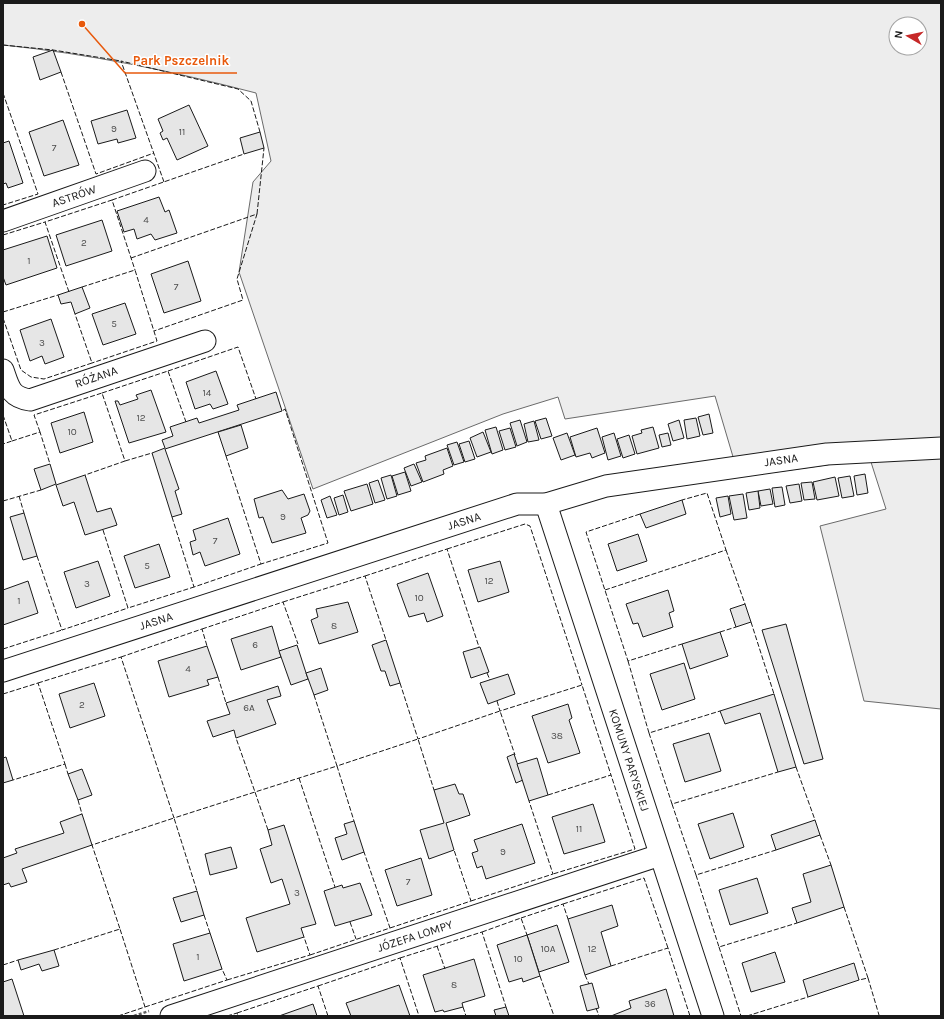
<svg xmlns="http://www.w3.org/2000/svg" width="944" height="1019" font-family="Karla,sans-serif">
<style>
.green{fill:#ededed;stroke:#6a6a6a;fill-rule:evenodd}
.building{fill:#e6e6e6;stroke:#1a1a1a}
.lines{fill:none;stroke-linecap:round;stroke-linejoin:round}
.street-casing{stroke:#1a1a1a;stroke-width:23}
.path{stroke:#5f5f5f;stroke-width:2.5;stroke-dasharray:3 2;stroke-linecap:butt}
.street{stroke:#fff;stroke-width:21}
.fence{stroke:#1a1a1a;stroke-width:1;stroke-dasharray:5 2;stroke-linecap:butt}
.labels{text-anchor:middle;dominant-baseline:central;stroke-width:3;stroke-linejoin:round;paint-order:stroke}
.number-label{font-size:10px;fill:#4d4d4d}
.street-label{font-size:12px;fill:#1a1a1a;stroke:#fff}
.leader{fill:none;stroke:#e8590c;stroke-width:1.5}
.callout-dot{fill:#e8590c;stroke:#fff;stroke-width:1.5}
.callout-label{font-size:13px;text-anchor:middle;font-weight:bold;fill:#e8590c;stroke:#fff;stroke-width:3;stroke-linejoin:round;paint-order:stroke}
</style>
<rect width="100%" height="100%" fill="#fff"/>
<path class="green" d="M3,3H941V709L864,701L820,526L886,509L870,459L739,477L715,396L565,419L558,397L503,414L313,489L239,272L253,182L271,161L256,93C172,71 90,54 3,45ZM896,24H920V48H896Z"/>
<g class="building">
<path d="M53,50L61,72L40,80L33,57Z"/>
<path d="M189,105L208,146L177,160L167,138L163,140L160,133L163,131L158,119Z"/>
<path d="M127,110L136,138L118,143L117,139L98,144L91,121Z"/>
<path d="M63,120L79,165L44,176L29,132Z"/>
<path d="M260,132L264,148L244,154L240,138Z"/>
<path d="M9,141L23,183L8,188L6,183L3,184V143Z"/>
<path d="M159,197L165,212L169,210L177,233L155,240L151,234L137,239L134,229L124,232L117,211Z"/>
<path d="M102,220L112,251L66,266L56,235Z"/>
<path d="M47,236L57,268L6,285L3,277V250Z"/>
<path d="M188,261L201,301L164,313L151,274Z"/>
<path d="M82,287L90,308L75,314L71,302L61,304L58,295Z"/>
<path d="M125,303L136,334L103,345L92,314Z"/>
<path d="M51,319L64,357L45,364L42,356L30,361L20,330Z"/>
<path d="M216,371L228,404L213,409L210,404L195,409L186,382Z"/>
<path d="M151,390L166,432L129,443L115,401H118L120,405L138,399L136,395Z"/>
<path d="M276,392L282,411L165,449L179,489L175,491L182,514L172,517L152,453L165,448L162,440L173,436L170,427L197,418L199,423L239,410L237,405Z"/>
<path d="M84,412L93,442L60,453L51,423Z"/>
<path d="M709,414L713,433L703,435L698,417Z"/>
<path d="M546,418L552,436L541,439L535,421Z"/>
<path d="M696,418L700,436L687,439L684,420Z"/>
<path d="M520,420L527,442L517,446L510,423Z"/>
<path d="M679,420L684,438L673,441L668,424Z"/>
<path d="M534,421L539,440L528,442L524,424Z"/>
<path d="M241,425L248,448L226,456L218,432Z"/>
<path d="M496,427L503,450L492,454L485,430Z"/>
<path d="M653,427L659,448L637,454L632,436L642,433L641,430Z"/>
<path d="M510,428L516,447L505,450L499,431Z"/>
<path d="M597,428L605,453L592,458L590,453L576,457L570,437Z"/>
<path d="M483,432L491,452L477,457L470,438Z"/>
<path d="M567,433L575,455L561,460L553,438Z"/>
<path d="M614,433L621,456L608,460L602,437Z"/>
<path d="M668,433L671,445L662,447L659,435Z"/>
<path d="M629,435L635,454L623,458L617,439Z"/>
<path d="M469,441L475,459L465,462L459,444Z"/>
<path d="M457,442L464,462L454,465L447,445Z"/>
<path d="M447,448L453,466L443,470L444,474L423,482L416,463L426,460L425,456Z"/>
<path d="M50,464L56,484L41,490L34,469Z"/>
<path d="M414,464L422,482L411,486L404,468Z"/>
<path d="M405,472L411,491L398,495L392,476Z"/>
<path d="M865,474L868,493L857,495L854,476Z"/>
<path d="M85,475L97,512L111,508L117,525L85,535L74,502L63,506L56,485Z"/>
<path d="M391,475L397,496L387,499L381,478Z"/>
<path d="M850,476L854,496L842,498L838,478Z"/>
<path d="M835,477L839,496L817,500L813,482Z"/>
<path d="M378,480L385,500L375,503L369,483Z"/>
<path d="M812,482L815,499L804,500L801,483Z"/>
<path d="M367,484L373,504L351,511L344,491Z"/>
<path d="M799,484L802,501L790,503L786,486Z"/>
<path d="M782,487L785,505L775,507L772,488Z"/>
<path d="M770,489L773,504L761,506L758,491Z"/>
<path d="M282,490L288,499L304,494L310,511L308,515L301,518L306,533L272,543L263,517L259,518L254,499Z"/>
<path d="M758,491L760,508L749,510L746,493Z"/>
<path d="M743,494L747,518L734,520L729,496Z"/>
<path d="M343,495L348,512L339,515L334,498Z"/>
<path d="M330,496L337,515L327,518L321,500Z"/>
<path d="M728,496L731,514L720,517L716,498Z"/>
<path d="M682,500L686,514L646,528L640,514Z"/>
<path d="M24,513L37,556L23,560L10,517Z"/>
<path d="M228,518L240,554L205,566L200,552L193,555L190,542L196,540L193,530Z"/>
<path d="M638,534L647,561L617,571L608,544Z"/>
<path d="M159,544L170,577L135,588L124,556Z"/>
<path d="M98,561L110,596L76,608L64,572Z"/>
<path d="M500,561L509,592L478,602L468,570Z"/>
<path d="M428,573L443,616L427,622L424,613L409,617L397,584Z"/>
<path d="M28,581L38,613L3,625V590Z"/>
<path d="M668,590L674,611L669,613L673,627L643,637L638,623L633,624L626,604Z"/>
<path d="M348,602L358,632L319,644L311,620L318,617L316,609Z"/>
<path d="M745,604L751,622L736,627L730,609Z"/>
<path d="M786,624L823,759L804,764L762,630Z"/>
<path d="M272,626L281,657L241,670L231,639Z"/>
<path d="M720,632L728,656L690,669L682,644Z"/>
<path d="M386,640L400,683L390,686L385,671H381L372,645Z"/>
<path d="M297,645L308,679L291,685L279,651Z"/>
<path d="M207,646L218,677L207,680L209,685L169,697L158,661Z"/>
<path d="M480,647L489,672L471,678L463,652Z"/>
<path d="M684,663L695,699L662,710L650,674Z"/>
<path d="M321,668L328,690L314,695L306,673Z"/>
<path d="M508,674L515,694L488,704L480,683Z"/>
<path d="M94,683L105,716L70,728L59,694Z"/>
<path d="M278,686L281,696L267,700L276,724L236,738L234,730L213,737L207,721L230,714L226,703Z"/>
<path d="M774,694L796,767L778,772L760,713L725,724L720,711Z"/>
<path d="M568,704L572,718L569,720L580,753L548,763L532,716Z"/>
<path d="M709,733L721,771L685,782L673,744Z"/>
<path d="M514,754L523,780L516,783L507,757Z"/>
<path d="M6,757L13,780L3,783V758Z"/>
<path d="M537,758L548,795L529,801L517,764Z"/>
<path d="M82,769L92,795L78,800L68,774Z"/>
<path d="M455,784L459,794H463L470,815L446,823L454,850L429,859L420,830L444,823L434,790Z"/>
<path d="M593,804L605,842L564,854L552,817Z"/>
<path d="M733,813L744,847L710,859L698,824Z"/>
<path d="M82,814L92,845L22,869L27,882L11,887L9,883L3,885V858L17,853L15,849L64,833L60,822Z"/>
<path d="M815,820L820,835L776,850L771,835Z"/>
<path d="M354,821L364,852L342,860L335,838L347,834L344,824Z"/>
<path d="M522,824L535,863L486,879L482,866L477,868L472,853L478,851L474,840Z"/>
<path d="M284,825L316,924L301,928L304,937L257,952L246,918L290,904L282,879L271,883L260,849L272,845L268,830Z"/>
<path d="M231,847L237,868L210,875L205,854Z"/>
<path d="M421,858L432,895L397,906L385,870Z"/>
<path d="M831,865L844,907L797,923L792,908L811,902L803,874Z"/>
<path d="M757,878L768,913L730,925L719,890Z"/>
<path d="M360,883L372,915L335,926L324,891L342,885L343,888Z"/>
<path d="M197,891L204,915L181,922L173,898Z"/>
<path d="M612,905L618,926L601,932L611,966L585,975L568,919Z"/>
<path d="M557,925L569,962L539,972L527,935Z"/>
<path d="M210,933L222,969L184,981L173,944Z"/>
<path d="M527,935L540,976L523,982L522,978L509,982L497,945Z"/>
<path d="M54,950L59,966L42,971L39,964L21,970L18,960Z"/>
<path d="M775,952L785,982L751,992L742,963Z"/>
<path d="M474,959L485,996L462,1003L463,1007L444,1012L443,1010L435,1012L423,975Z"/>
<path d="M854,963L859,980L808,997L803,980Z"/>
<path d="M12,979L24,1016H3V982Z"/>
<path d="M592,983L599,1008L587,1011L580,986Z"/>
<path d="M399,985L410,1016H351L346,1003Z"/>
<path d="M666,989L674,1016H611L631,1008L629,1001Z"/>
<path d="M313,1004L317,1016H279Z"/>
<path d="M506,1007L509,1016H496L494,1010Z"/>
</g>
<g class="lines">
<g class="street-casing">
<g id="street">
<path d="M3,221L145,171"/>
<path d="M3,370C9,387 10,397 30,400L205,341"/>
<path d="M546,504L713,1016"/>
<path d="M3,671L517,504H546L606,486L827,454L941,448"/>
<path d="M171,1016L660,855"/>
</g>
</g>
<path class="path" d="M134,1016L149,1011"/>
<use href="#street" class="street"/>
<g class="fence">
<path d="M3,45L53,50L121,61"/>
<path d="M61,72L96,174L154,153"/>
<path d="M3,93L38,194L3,205"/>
<path d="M164,182L121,61L238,89L251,101L260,132"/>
<path d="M112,200L244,154"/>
<path d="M257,214L264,148"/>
<path d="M3,235L45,222"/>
<path d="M131,258L257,214L237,279L243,300L154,331"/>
<path d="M82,287L135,270L157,341L92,363"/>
<path d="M69,292L45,222L112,200L135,270"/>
<path d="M3,312L58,295"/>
<path d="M3,318L21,370L31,377L44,379L92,363L75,314"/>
<path d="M168,371L238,347L256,399"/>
<path d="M102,393L168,371L186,422"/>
<path d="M3,415L12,441L3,444"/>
<path d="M40,432L34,415L102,393L125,461L85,475"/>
<path d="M12,441L40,432L50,464"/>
<path d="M226,456L261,564L328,543L285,409L282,411"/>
<path d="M125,461L152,453"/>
<path d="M19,496L24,513"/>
<path d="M3,501L41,490"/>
<path d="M640,514L586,532L628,661L682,644"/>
<path d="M172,517L194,587L261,564"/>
<path d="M103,530L128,608L194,587"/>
<path d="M447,549L525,524L530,526L582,685"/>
<path d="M726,550L745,604"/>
<path d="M37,556L62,630L128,608"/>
<path d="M365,576L447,549L479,647"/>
<path d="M605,590L726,550L707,493L682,500"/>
<path d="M283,602L365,576L386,640"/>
<path d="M751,622L774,694"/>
<path d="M202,629L283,602L298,644"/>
<path d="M720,632L736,627"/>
<path d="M3,649L62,630"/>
<path d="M121,657L202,629L207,646"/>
<path d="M628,661L649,733L720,711"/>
<path d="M487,673L490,680"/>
<path d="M218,677L226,703"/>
<path d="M38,683L121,657L174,818L255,792L236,738"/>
<path d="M400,683L418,739L500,711L515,755"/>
<path d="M3,694L38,683L65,764L13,780"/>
<path d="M314,695L337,766L418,739L434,790"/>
<path d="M497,701L500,711L582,685L611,775"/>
<path d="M649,733L672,804L778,772"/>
<path d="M65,764L68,774"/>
<path d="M796,767L815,820"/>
<path d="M299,778L335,887"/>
<path d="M548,795L611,775L635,849L553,874"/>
<path d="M78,800L82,814"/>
<path d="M672,804L696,875L776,850"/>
<path d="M268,830L255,792L337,766L354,821"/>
<path d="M820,835L831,865"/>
<path d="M696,875L719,947L797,923"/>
<path d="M471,901L553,874L529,801"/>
<path d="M563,904L644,878L668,948"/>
<path d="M844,907L868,978L859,980"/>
<path d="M204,915L210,933"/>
<path d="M521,918L563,904L568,919"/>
<path d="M350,922L356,939"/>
<path d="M390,928L471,901L454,850"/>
<path d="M482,932L521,918L527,935"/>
<path d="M437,946L445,969"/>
<path d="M719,947L741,1016"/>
<path d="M54,950L120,929L92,845L174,818L197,891"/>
<path d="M310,955L390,928L364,852"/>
<path d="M400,958L482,932L506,1007"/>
<path d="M3,965L18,960"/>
<path d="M611,966L668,948L690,1016"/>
<path d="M585,975L589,984"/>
<path d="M540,976L554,1016"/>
<path d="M868,978L879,1015"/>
<path d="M227,980L310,955L304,937"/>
<path d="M318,986L400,958L419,1016"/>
<path d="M145,1007L227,980L222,969"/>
<path d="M463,1007L466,1016"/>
<path d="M596,1008L599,1016"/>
<path d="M237,1013L318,986L328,1016"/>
<path d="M118,1016L145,1007L120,929"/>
<path d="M227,1016L237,1013L238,1016"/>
<path d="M747,1016L808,997"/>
</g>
</g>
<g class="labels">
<g class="number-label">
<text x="114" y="129">9</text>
<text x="182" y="132">11</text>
<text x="54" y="148">7</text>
<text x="146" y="220">4</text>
<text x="84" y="243">2</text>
<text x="29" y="261">1</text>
<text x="176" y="287">7</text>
<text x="114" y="324">5</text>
<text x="42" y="343">3</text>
<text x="207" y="393">14</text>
<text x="141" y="418">12</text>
<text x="72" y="432">10</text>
<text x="283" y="517">9</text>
<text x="215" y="541">7</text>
<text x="147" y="566">5</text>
<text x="489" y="581">12</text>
<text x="87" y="584">3</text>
<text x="419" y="598">10</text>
<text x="19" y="601">1</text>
<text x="334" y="626">8</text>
<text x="255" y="645">6</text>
<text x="188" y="669">4</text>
<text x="82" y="705">2</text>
<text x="249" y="708">6A</text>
<text x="557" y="736">38</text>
<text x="579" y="829">11</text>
<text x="503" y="852">9</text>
<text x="408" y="882">7</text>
<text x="297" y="893">3</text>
<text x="548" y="949">10A</text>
<text x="592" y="949">12</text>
<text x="198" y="957">1</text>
<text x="518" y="959">10</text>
<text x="454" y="985">8</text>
<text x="650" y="1004">36</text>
</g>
<g class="street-label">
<text transform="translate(74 196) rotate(-19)">ASTRÓW</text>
<text transform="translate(96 377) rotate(-19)">RÓŻANA</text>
<text transform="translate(781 460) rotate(-8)">JASNA</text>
<text transform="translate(464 521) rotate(-18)">JASNA</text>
<text transform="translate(156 621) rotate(-18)">JASNA</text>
<text transform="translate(629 760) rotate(72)">KOMUNY PARYSKIEJ</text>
<text transform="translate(415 936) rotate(-18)">JÓZEFA LOMPY</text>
</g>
</g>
<path class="leader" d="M82 24L125 73H237"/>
<circle class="callout-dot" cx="82" cy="24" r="4"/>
<g class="callout-label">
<text x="181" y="65">Park Pszczelnik</text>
</g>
<rect width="944" height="1019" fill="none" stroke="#1a1a1a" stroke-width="8"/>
<g transform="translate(908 36) rotate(279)"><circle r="19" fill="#ffffff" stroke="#a3a3a3"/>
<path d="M0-3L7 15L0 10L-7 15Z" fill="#c62828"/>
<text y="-6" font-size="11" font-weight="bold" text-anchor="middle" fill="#1a1a1a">N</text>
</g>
</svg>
